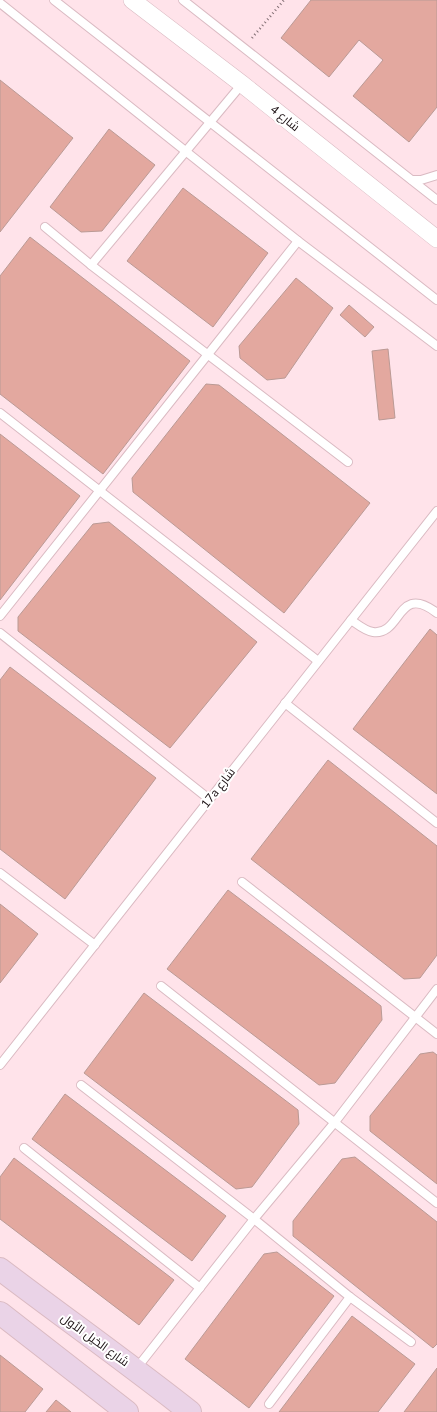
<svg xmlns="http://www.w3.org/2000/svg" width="437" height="1412" font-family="'Nunito Sans',Cairo,sans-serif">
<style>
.building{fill:#e3a89f;stroke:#ba9a95}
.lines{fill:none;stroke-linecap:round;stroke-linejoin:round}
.service-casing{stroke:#dabac2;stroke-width:10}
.minor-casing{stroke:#dabac2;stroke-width:18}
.secondary-casing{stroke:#dabac2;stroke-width:24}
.path{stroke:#826f74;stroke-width:2.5;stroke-dasharray:1 3;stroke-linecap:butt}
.service{stroke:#fff;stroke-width:8}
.minor{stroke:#fff;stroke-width:17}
.secondary{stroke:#ead3e7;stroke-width:22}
.labels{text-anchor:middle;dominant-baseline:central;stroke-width:4;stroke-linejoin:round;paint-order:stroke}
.street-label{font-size:12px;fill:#170c0f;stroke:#fff}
</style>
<rect width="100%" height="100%" fill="#ffe3ea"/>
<g class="building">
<path d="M311,0H437V107L409,142L353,96L383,60L359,40L329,77L281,38Z"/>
<path d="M0,80L73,138L0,232Z"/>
<path d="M109,129L155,165L102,231L81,232L50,207Z"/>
<path d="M183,188L268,253L213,327L127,261Z"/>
<path d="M30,237L190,361L103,474L0,394V276Z"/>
<path d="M296,278L333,308L285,378L267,380L240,358L239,346Z"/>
<path d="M349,305L374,327L365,337L340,315Z"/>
<path d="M388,349L395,418L379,420L372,351Z"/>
<path d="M206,384L219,385L370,503L284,613L133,492L132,478Z"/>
<path d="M0,434L80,496L0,600Z"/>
<path d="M109,522L257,642L170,748L18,631V617L93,524Z"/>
<path d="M430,629L437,635V794L353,729Z"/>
<path d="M10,667L156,778L65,899L0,849V680Z"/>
<path d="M328,760L437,846V955L420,978L404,979L251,859Z"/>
<path d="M228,890L381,1006L382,1020L335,1083L319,1085L167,969Z"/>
<path d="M0,904L38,934L0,983Z"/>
<path d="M144,993L298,1110L299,1124L252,1187L236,1189L84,1073Z"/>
<path d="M433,1052L437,1055V1184L370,1131V1116L420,1054Z"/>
<path d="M65,1094L226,1216L192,1261L32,1139Z"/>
<path d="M355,1157L437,1222V1344L433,1348L293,1236V1221L342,1159Z"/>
<path d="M14,1158L174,1280L139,1325L0,1219V1177Z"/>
<path d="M277,1252L334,1296L249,1408L185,1359L264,1254Z"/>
<path d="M352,1316L415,1364L378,1412H279Z"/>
<path d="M0,1355L43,1389L25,1412H0Z"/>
<path d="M437,1368V1412H404Z"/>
<path d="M56,1400L71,1412H46Z"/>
</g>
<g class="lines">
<g class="service-casing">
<g id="service">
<path d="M54,0L437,300"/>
<path d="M183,0L437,200"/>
<path d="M0,3L298,241L437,346"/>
<path d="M412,180H421L437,175"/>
<path d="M45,227L91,265L348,462"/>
<path d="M91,265L242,84"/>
<path d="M0,413L318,661"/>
<path d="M0,616L298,241"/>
<path d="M351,620C357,624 365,631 373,632C402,636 397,582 437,613"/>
<path d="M0,633L209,799"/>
<path d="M285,703L437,823"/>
<path d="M0,873L95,945"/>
<path d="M242,882L437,1034"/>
<path d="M161,986L437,1203"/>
<path d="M0,1065L437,511"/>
<path d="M81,1085L254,1219L350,1297L411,1342"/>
<path d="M24,1148L200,1288"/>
<path d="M136,1369L254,1219L335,1122L437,989"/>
<path d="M269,1404L350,1297"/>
</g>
</g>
<g class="minor-casing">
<path id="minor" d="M132,0L242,84L437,239"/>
</g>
<g class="secondary-casing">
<g id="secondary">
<path d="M0,1269C63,1317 128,1363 190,1412"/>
<path d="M0,1313L127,1412"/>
</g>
</g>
<path class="path" d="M252,38L284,0"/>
<use href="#service" class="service"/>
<use href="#minor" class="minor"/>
<use href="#secondary" class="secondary"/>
</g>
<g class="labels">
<g class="street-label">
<text transform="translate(285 118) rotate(39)">شارع 4</text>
<text transform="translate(218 788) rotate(-52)">17a شارع</text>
<text transform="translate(95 1340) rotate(36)">شارع الخيل الأول</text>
</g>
</g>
</svg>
